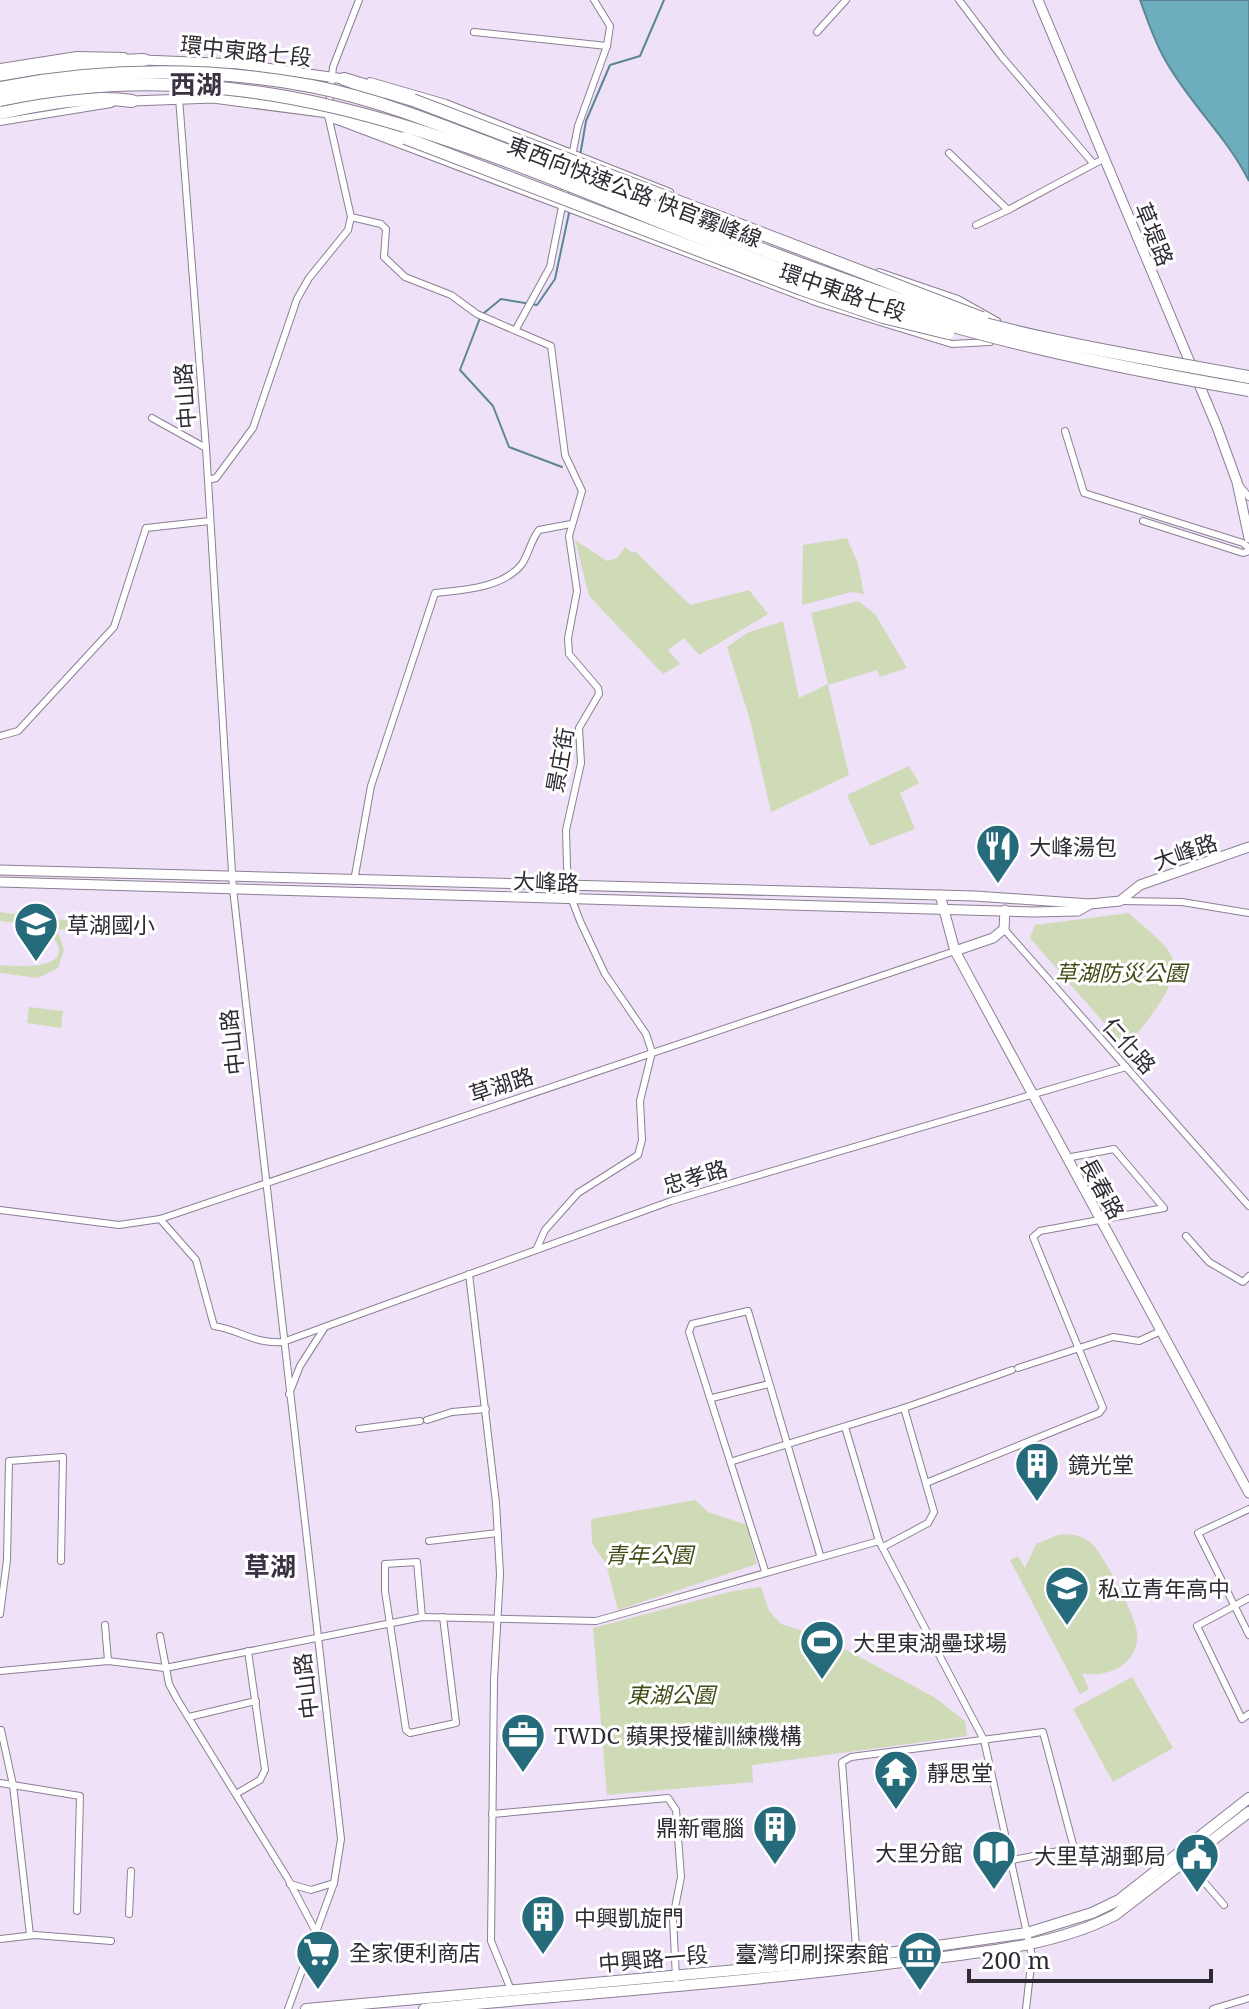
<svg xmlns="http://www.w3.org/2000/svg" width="1249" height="2009" font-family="'Noto Serif','Noto Sans TC',serif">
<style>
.green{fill:#cfdab7}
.water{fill:#6eadbe;stroke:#5b8694;stroke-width:2}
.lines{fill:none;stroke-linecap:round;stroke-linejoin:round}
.stream{stroke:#5b8694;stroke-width:2}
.street-casing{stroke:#8b7f93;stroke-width:8}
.secondary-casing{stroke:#8b7f93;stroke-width:11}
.primary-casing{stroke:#8b7f93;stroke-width:12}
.highway-casing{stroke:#8b7f93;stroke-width:14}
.street{stroke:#fff;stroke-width:6}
.secondary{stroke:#fff;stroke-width:9}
.primary{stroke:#fff;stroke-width:10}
.highway{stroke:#fff;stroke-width:12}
.highway-bridge-casing{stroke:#8b7f93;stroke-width:14;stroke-linecap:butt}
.highway-bridge{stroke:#fff;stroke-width:12}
.labels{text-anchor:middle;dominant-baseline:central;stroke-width:6;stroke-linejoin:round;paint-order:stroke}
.street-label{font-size:22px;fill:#2f2b33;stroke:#fff}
.poi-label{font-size:22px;fill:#2f2b33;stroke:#fff;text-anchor:start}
.park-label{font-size:22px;font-style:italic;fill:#404d16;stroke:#fff}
.quarter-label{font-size:26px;font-weight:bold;fill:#3b3142;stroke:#fff}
</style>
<rect width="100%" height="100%" fill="#efe2f8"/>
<g class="green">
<path d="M847,538L858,564L864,594L852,592L802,605L803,545Z"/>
<path d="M575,540L607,561L617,558L625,547L632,553L635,551L690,605L749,590L768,614L699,655L684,638L668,650L680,664L663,674L589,596Z"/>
<path d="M858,601L875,614L907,668L880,677L877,670L828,685L849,775L771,812L750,720L727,647L747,633L783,621L799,698L828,684L811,613Z"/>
<path d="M909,766L919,783L900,793L915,829L870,846L847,795Z"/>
<path d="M0,912L72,921V930L57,929L64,950L58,968L38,978L0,973V965C26,967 86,970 45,927L0,921Z"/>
<path d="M1129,913C1141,925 1161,939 1170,953C1187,980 1141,1028 1125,1047L1030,938L1035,925Z"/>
<path d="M29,1007L63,1011L61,1028L27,1023Z"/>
<path d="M695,1500L708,1512L747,1525L757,1564L618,1610L606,1564L592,1543L591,1519Z"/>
<path d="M1058,1535C1070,1533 1083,1535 1092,1544C1104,1555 1136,1617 1137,1632C1140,1663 1109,1679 1082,1673L1089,1689L1080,1694L1010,1560L1018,1556L1025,1568L1036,1544Z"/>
<path d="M761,1587L769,1611L781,1624L822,1637L934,1697L965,1721L967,1736L752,1765L753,1782L607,1795L593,1628L733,1591Z"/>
<path d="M1132,1677L1173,1748L1113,1782L1073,1709Z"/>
</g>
<path class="water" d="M1140,0H1249V181C1227,137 1191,105 1167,63C1155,44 1148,21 1140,0Z"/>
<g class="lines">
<g class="stream">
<path d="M580,156L586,121L610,65L640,56L664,0"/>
<path d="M484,313L501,299L537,305L555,279L569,213"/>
<path d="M480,318L460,370L493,406L509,447L562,467"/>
</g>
<g class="street-casing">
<g id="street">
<path d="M959,0L1002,57L1093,163"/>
<path d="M474,32L607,46"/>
<path d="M817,32L846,0"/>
<path d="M0,67L77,55L124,56"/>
<path d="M370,81L446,103L670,192"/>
<path d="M178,85L206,448L233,889L341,1839L334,1883L288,2009"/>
<path d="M0,122L111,104"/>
<path d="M340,122L818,303L952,344L990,342"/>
<path d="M949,153L1008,210L1105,158"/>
<path d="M351,217L381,224L386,229L384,257L405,277L451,295L477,314L551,346L565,455L582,491L569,536L577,591L568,638L569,654L598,688L599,694L579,728L581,763L566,830L567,867L572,900L580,921L605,974L646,1034L652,1052L640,1101L642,1140L638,1155L578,1193L545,1230L537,1248"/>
<path d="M976,225L1008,210"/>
<path d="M879,272L958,299L997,321"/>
<path d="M516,329L550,267L578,126L607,46L610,26L594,0"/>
<path d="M152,418L206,448"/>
<path d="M1065,431L1084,493L1243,543L1249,548"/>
<path d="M208,480L216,478L253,428L297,299L309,278L348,230L351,217L328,115L333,67L359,0"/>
<path d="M1239,485L1249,497"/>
<path d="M1143,521L1243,553L1249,551"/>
<path d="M0,736L18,731L114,627L146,528L210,521"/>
<path d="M354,881L371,786L435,593C463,590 503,588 522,564C529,553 531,540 539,530L571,524"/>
<path d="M1122,901L1182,902L1249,913"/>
<path d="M1004,929L1249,1206"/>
<path d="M0,1210L119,1225L160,1219L955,951"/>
<path d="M160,1219L196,1260L214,1326C241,1330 253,1344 283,1342L671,1201L1126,1067"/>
<path d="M1186,1236L1209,1262L1243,1282L1249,1276"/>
<path d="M469,1274L496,1503L500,1574L494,1680L491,1941L511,1990"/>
<path d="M1018,1368L1113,1337L1139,1341L1161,1331"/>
<path d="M289,1394L300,1366L325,1327"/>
<path d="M712,1398L769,1384"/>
<path d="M427,1420L452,1412L486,1409"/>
<path d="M845,1427L879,1541L984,1740L1032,1956L1026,2009"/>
<path d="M359,1429L420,1421"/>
<path d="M733,1461L904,1408L1012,1370"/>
<path d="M926,1483L1099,1413L1103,1408L1033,1237L1040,1231L1164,1208L1114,1149L1066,1158"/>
<path d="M1249,1509L1198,1533L1249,1635"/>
<path d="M429,1541L498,1533"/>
<path d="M883,1547L928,1523L934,1512L904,1408"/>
<path d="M765,1571L689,1332L692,1324L748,1311L820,1555"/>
<path d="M1249,1598L1197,1626L1242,1719L1249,1714"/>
<path d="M0,1614L7,1560L9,1461L63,1457L61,1561"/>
<path d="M422,1617L417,1562L385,1564V1591L406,1730L410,1733L456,1723L443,1617"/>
<path d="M105,1625L108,1661"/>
<path d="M160,1636L169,1684L177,1699L288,1879L317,1934"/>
<path d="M0,1671L108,1661L165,1668L422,1617L596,1621L879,1541"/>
<path d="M189,1717L256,1701"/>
<path d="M1,1730L13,1785L30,1935"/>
<path d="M0,1783L80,1796L77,1911"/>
<path d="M236,1794L260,1780L265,1770L248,1651"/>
<path d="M492,1814L668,1798L676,1810L681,1877L673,1918L676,1978"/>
<path d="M1184,1859L1224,1905"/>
<path d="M290,1884L311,1890L334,1883"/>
<path d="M129,1914L131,1871"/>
<path d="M0,1939L35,1935L111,1941"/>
<path d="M857,1960L842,1762L851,1757L1043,1732L1074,1848L1012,1860"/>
<path d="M1213,2009L1249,1998"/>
</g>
</g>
<g class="secondary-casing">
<g id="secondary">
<path d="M1038,0L1217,427L1237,482L1249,538"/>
<path d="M46,75L115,68L144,60L238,64L344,79L380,99"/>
<path d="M132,101L213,98L336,114"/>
<path d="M0,870L975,896L1090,904"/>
<path d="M0,882L1032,912L1078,911L1090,904L1120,901L1140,885L1249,847"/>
<path d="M940,895L955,951L1249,1493"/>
<path d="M955,951L993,938L1004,929L1005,910"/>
</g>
</g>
<g class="primary-casing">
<g id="primary">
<path d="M306,2009L826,1962L1027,1933L1092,1913L1119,1900L1249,1798"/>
<path d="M424,2009C583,1993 743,1983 902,1962C973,1953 1051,1948 1115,1915L1249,1812"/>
</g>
</g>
<g class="highway-casing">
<g id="highway">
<path d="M0,75L68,63L144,60"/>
<path d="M344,79L413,100"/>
<path d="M0,113C43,104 89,95 132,101"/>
<path d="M331,116L405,138"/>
</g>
</g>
<use href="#street" class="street"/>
<use href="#secondary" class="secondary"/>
<use href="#primary" class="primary"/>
<use href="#highway" class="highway"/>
<g class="highway-bridge-casing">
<g id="highway-bridge">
<path d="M0,88C103,68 207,67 311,86C383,100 453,130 521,156C647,204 772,256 899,299C1013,337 1132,356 1249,377"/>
<path d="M0,100C308,34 552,191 832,288C968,336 1107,366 1249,390"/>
<path d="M413,100L982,318"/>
<path d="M405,138L801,289L883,317L948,333"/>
</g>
</g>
<use href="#highway-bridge" class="highway-bridge"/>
</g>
<defs>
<g id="restaurant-pin" transform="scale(2.3)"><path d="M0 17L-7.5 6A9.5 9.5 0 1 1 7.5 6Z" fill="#266b7b" stroke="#fff"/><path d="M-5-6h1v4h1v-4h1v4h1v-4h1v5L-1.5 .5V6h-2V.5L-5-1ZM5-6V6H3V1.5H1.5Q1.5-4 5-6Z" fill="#fff"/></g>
<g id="school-pin" transform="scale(2.3)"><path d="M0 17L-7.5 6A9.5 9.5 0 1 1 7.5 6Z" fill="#266b7b" stroke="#fff"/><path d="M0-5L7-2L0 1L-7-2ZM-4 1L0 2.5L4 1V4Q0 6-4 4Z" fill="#fff"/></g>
<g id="building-pin" transform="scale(2.3)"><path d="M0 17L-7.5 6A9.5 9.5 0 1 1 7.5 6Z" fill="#266b7b" stroke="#fff"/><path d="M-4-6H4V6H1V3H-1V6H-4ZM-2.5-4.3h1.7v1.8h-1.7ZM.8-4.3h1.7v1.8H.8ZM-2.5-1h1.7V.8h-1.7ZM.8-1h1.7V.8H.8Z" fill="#fff"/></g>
<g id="stadium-pin" transform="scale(2.3)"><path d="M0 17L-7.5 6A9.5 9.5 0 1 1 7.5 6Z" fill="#266b7b" stroke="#fff"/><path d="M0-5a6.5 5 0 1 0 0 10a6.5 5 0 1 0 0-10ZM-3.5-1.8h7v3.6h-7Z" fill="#fff"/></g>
<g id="office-pin" transform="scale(2.3)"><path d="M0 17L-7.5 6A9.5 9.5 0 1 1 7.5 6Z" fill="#266b7b" stroke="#fff"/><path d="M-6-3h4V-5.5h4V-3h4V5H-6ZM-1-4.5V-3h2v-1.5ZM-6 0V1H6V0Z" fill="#fff"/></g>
<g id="temple-pin" transform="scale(2.3)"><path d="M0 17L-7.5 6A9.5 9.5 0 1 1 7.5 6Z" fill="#266b7b" stroke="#fff"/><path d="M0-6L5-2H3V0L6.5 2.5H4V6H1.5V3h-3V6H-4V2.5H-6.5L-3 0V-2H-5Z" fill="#fff"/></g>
<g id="library-pin" transform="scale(2.3)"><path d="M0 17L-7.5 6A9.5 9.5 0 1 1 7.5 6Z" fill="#266b7b" stroke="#fff"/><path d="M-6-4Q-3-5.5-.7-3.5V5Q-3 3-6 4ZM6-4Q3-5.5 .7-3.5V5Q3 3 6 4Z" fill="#fff"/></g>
<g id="civic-pin" transform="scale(2.3)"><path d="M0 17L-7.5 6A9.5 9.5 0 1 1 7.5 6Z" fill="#266b7b" stroke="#fff"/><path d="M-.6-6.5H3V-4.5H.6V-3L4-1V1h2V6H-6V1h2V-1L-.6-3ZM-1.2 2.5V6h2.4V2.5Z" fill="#fff"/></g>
<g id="supermarket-pin" transform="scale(2.3)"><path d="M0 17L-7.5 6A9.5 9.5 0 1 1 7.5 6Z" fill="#266b7b" stroke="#fff"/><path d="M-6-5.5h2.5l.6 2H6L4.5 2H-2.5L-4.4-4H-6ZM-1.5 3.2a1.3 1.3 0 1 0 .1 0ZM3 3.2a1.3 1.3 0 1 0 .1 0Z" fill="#fff"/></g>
<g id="museum-pin" transform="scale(2.3)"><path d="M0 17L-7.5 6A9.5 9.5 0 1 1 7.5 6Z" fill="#266b7b" stroke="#fff"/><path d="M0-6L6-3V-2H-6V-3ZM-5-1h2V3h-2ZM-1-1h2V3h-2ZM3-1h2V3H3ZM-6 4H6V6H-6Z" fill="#fff"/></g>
</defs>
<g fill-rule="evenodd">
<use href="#restaurant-pin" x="998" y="846"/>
<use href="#school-pin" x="36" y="924"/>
<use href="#building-pin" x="1037" y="1464"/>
<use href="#school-pin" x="1067" y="1588"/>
<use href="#stadium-pin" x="822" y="1642"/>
<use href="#office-pin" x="523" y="1735"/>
<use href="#temple-pin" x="896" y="1772"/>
<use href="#building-pin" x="775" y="1827"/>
<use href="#library-pin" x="994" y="1852"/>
<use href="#civic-pin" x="1197" y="1855"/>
<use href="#building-pin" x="543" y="1917"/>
<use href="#supermarket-pin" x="318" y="1952"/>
<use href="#museum-pin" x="920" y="1953"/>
</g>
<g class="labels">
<g class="street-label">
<text transform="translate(246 50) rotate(6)">環中東路七段</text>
<text transform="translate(635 191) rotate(21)">東西向快速公路 快官霧峰線</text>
<text transform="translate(1155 234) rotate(68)">草堤路</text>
<text transform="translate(843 291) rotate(19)">環中東路七段</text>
<text transform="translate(184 396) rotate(-94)">中山路</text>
<text transform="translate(559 760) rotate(-80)">景庄街</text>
<text transform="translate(1185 851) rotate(-19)">大峰路</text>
<text transform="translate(546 881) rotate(2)">大峰路</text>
<text transform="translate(231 1042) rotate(-96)">中山路</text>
<text transform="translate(1130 1045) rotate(48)">仁化路</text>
<text transform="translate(501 1084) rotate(-18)">草湖路</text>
<text transform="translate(695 1176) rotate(-17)">忠孝路</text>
<text transform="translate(1103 1188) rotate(61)">長春路</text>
<text transform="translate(305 1686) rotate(-97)">中山路</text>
<text transform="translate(653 1958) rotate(-5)">中興路一段</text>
</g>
<g class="poi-label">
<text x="1029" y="846">大峰湯包</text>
<text x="67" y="924">草湖國小</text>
<text x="1068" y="1464">鏡光堂</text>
<text x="1098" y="1588">私立青年高中</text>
<text x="853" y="1642">大里東湖壘球場</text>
<text x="554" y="1735">TWDC 蘋果授權訓練機構</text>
<text x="927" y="1772">靜思堂</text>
<text x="744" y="1827" text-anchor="end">鼎新電腦</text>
<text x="963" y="1852" text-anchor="end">大里分館</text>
<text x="1166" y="1855" text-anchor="end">大里草湖郵局</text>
<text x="574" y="1917">中興凱旋門</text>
<text x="349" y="1952">全家便利商店</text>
<text x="889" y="1953" text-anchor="end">臺灣印刷探索館</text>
</g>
<g class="park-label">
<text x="1121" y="972">草湖防災公園</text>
<text x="649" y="1554">青年公園</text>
<text x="671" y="1694">東湖公園</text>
</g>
<g class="quarter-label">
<text x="196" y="84">西湖</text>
<text x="270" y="1566">草湖</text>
</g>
</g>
<path d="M969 1969v12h242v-12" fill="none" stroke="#2f2b33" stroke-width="4"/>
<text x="981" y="1969" font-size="24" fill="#2f2b33" stroke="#ffffff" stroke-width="6" paint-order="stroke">200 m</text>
</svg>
